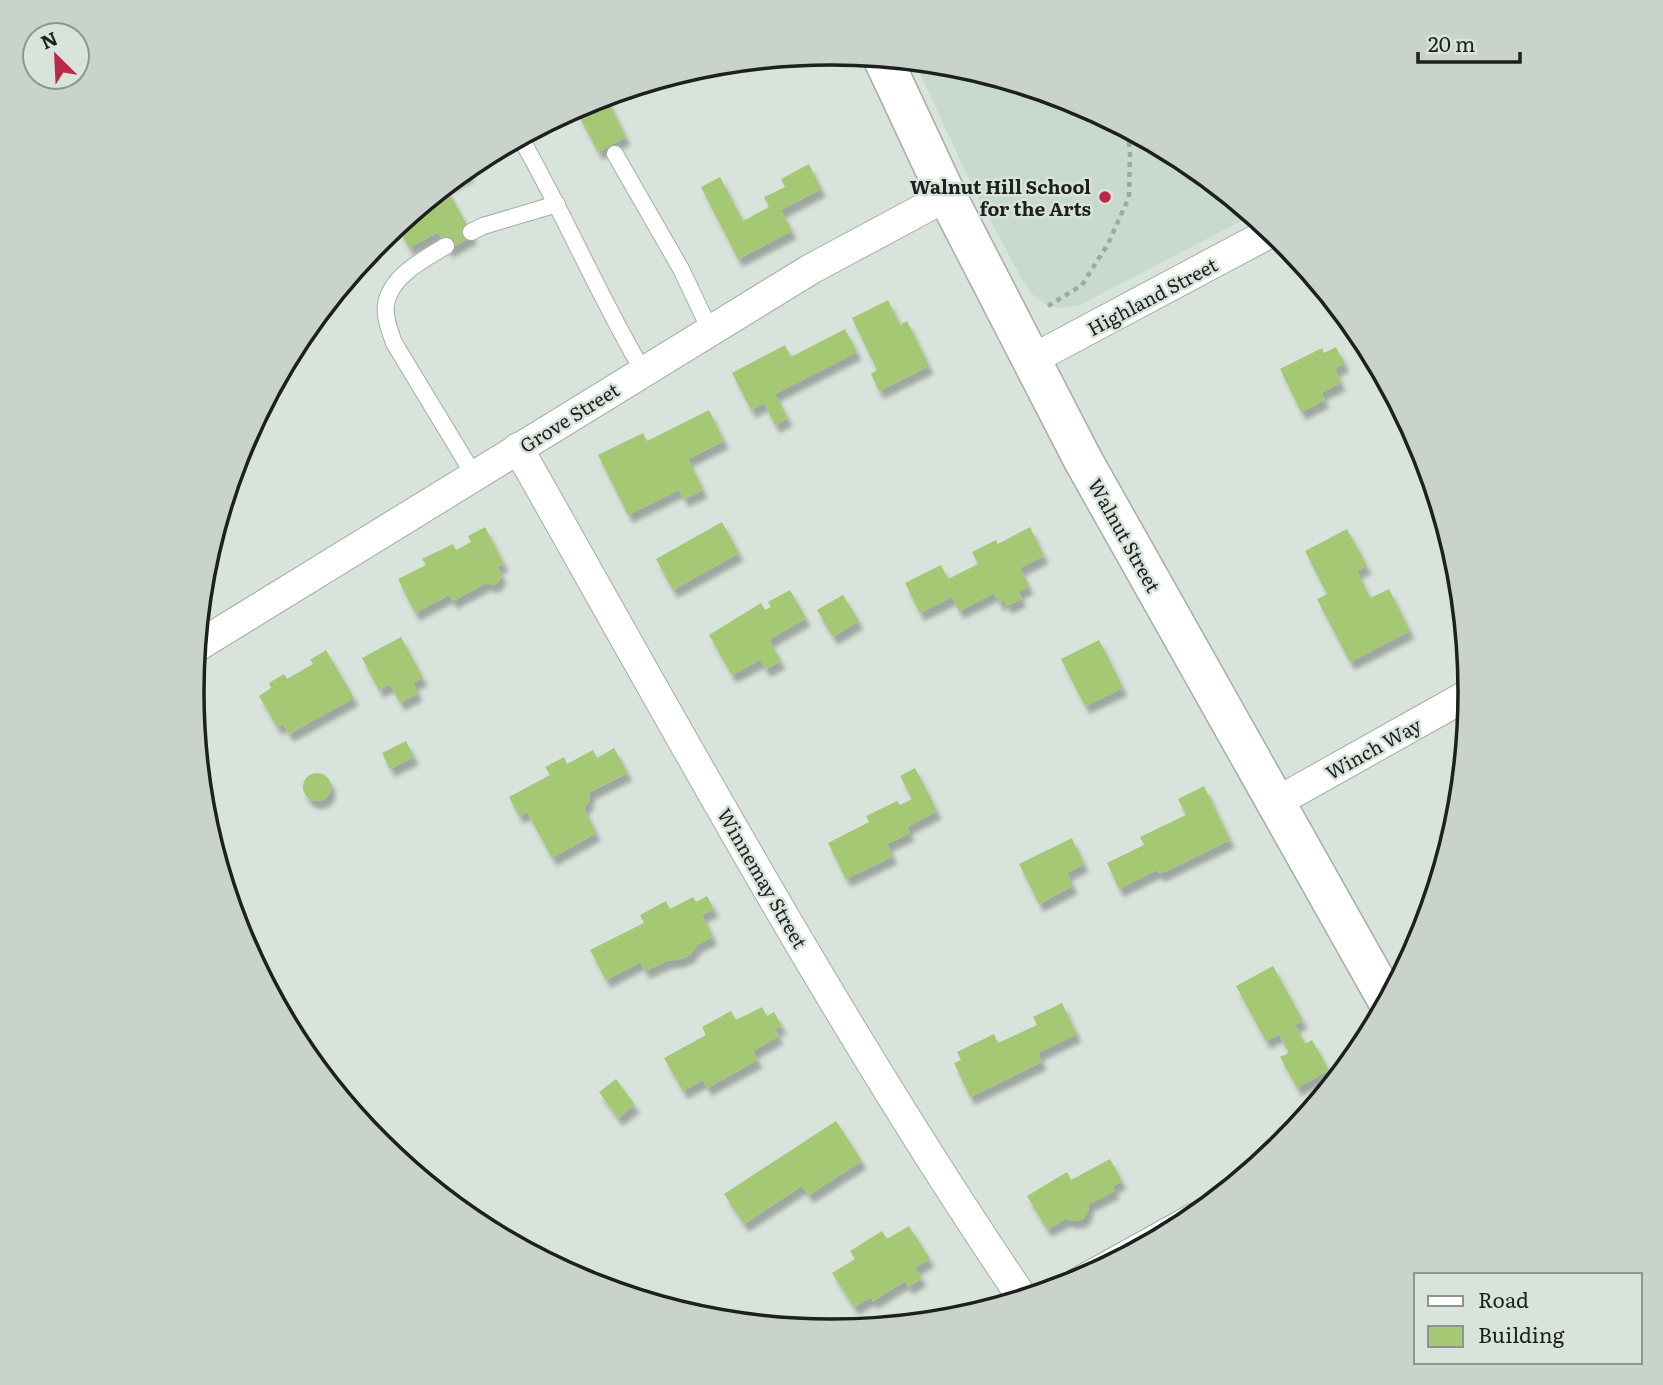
<svg xmlns="http://www.w3.org/2000/svg" width="1663" height="1385" font-family="Literata,serif">
<style>
.built{fill:#c8dace}
.building{fill:#a4c873;filter:url(#shadow)}
.lines{fill:none;stroke-linecap:round;stroke-linejoin:round}
.lane-casing{stroke:#a3aea7;stroke-width:18}
.street-casing{stroke:#a3aea7;stroke-width:32}
.secondary-casing{stroke:#a3aea7;stroke-width:41}
.path{stroke:#a0a8a2;stroke-width:4.5;stroke-dasharray:5 5;stroke-linecap:butt}
.lane{stroke:#fff;stroke-width:16}
.street{stroke:#fff;stroke-width:30}
.secondary{stroke:#fff;stroke-width:38}
.poi-dot{fill:#b92846;stroke:#d8e3db;stroke-width:2.5}
.labels{text-anchor:middle;dominant-baseline:central;stroke-width:5;stroke-linejoin:round;paint-order:stroke}
.poi-label{font-size:19px;font-weight:bold;fill:#1d211e;stroke:#d8e3db;text-anchor:end}
.street-label{font-size:19px;fill:#1d211e;stroke:#d8e3db}
.rim{fill:none;stroke:#1d211e;stroke-width:3.5}
</style>
<defs>
<filter id="shadow"><feDropShadow dx="4.5" dy="8" stdDeviation="2" flood-color="#0004"/></filter>
</defs>
<rect width="100%" height="100%" fill="#d8e3db"/>
<path class="built" d="M914,61L957,65L1077,101L1187,161L1253,215L1080,305L1064,308L1048,306L1033,295L1021,278L969,179Z"/>
<g class="building">
<path d="M606,97L626,137L598,152L577,112Z"/>
<path d="M809,164L821,189L781,210L792,231L738,259L701,187L720,177L743,221L769,207L764,197L785,187L781,179Z"/>
<path d="M467,168L470,173L448,185L447,184Z"/>
<path d="M445,186L473,236L448,250L438,232L409,248L397,225Z"/>
<path d="M888,300L900,325L907,321L929,366L879,391L871,374L877,370L852,318Z"/>
<path d="M845,329L857,352L775,394L788,418L775,425L764,403L751,410L732,373L785,345L791,357Z"/>
<path d="M1336,347L1345,364L1335,369L1341,383L1321,393L1325,400L1301,412L1280,369L1322,348L1324,353Z"/>
<path d="M709,410L724,441L688,459L703,490L684,499L679,490L628,515L598,455L643,433L647,441Z"/>
<path d="M722,522L739,553L673,590L656,559Z"/>
<path d="M485,527L504,564L497,567L502,574L499,581L494,585L486,583L453,601L449,595L415,613L398,579L426,565L422,559L453,544L456,550L471,542L468,536Z"/>
<path d="M1030,527L1044,556L1020,568L1029,586L1018,592L1022,599L1007,606L1004,600L999,603L994,593L959,611L952,597L920,613L905,583L941,565L948,579L978,564L972,552L996,540L998,544Z"/>
<path d="M1347,529L1367,566L1357,571L1370,598L1389,589L1410,631L1350,662L1317,599L1327,594L1305,551Z"/>
<path d="M790,590L806,618L769,640L781,661L766,669L760,660L732,675L709,635L761,603L765,610L771,607L768,602Z"/>
<path d="M843,595L859,621L833,637L817,610Z"/>
<path d="M401,637L423,678L413,683L418,693L400,703L390,684L379,690L362,658Z"/>
<path d="M1099,640L1123,688L1085,706L1061,659Z"/>
<path d="M326,650L354,698L289,734L283,724L277,727L259,696L271,688L269,683L284,674L287,679L313,664L310,660Z"/>
<path d="M406,741L414,757L390,769L382,753Z"/>
<path d="M614,748L628,773L590,792L589,801L584,808L596,833L552,858L527,812L519,816L509,797L550,775L545,767L564,757L567,764L593,750L597,758Z"/>
<path d="M915,768L937,811L907,827L910,833L887,844L893,856L846,879L828,843L869,822L866,816L897,801L900,805L912,799L900,776Z"/>
<circle cx="317" cy="787" r="14"/>
<path d="M1204,786L1230,840L1160,874L1157,870L1119,889L1107,863L1144,845L1140,837L1186,815L1178,799Z"/>
<path d="M1072,838L1084,864L1067,873L1073,886L1039,904L1019,864Z"/>
<path d="M707,896L714,909L702,915L713,937L697,945L690,955L681,959L667,961L645,971L640,962L606,980L590,950L644,923L640,915L666,901L670,909L693,897L696,902Z"/>
<path d="M1273,966L1303,1021L1295,1025L1305,1044L1312,1040L1329,1070L1297,1088L1280,1057L1289,1053L1279,1034L1266,1041L1236,986Z"/>
<path d="M1062,1003L1077,1034L1038,1053L1042,1062L970,1097L954,1063L961,1060L957,1052L994,1034L998,1043L1037,1025L1033,1017Z"/>
<path d="M762,1007L767,1016L774,1012L782,1026L775,1029L779,1036L753,1051L758,1060L707,1088L703,1080L683,1091L664,1058L706,1035L702,1027L731,1011L736,1020Z"/>
<path d="M616,1079L635,1105L618,1118L599,1092Z"/>
<path d="M836,1121L862,1161L809,1195L802,1186L744,1224L724,1194Z"/>
<path d="M392,1149L419,1172L416,1176L389,1153Z"/>
<path d="M1110,1159L1122,1181L1113,1186L1115,1191L1089,1204L1088,1212L1083,1219L1074,1221L1066,1219L1047,1229L1027,1196L1067,1172L1071,1180Z"/>
<path d="M909,1226L930,1259L915,1268L922,1278L908,1287L905,1281L873,1301L871,1297L854,1307L832,1273L855,1259L850,1251L882,1231L887,1239Z"/>
</g>
<g class="lines">
<g class="lane-casing">
<g id="lane">
<path d="M520,137C564,213 598,295 643,371"/>
<path d="M615,154L681,269L710,330"/>
<path d="M471,232L483,226L557,204"/>
<path d="M446,246C424,259 391,276 386,304C384,317 390,331 394,343L474,475"/>
</g>
</g>
<g class="street-casing">
<g id="street">
<path d="M1031,360L1273,231"/>
<path d="M518,448C680,735 838,1026 1024,1300"/>
<path d="M196,647L811,269L947,196"/>
<path d="M1275,803L1471,693"/>
<path d="M1076,1284L1195,1218"/>
</g>
</g>
<g class="secondary-casing">
<path id="secondary" d="M882,57L947,196L1083,460L1388,1002"/>
</g>
<path class="path" d="M1048,306L1082,285L1108,244L1129,197L1130,151L1127,128"/>
<use href="#lane" class="lane"/>
<use href="#street" class="street"/>
<use href="#secondary" class="secondary"/>
</g>
<circle class="poi-dot" cx="1105" cy="197" r="7"/>
<g class="labels">
<g class="poi-label">
<text x="1091" y="186">Walnut Hill School<tspan x="1091" dy="22">for the Arts</tspan></text>
</g>
<g class="street-label">
<text transform="translate(1152 296) rotate(-28)">Highland Street</text>
<text transform="translate(569 417) rotate(-32)">Grove Street</text>
<text transform="translate(1125 535) rotate(61)">Walnut Street</text>
<text transform="translate(1373 748) rotate(-29)">Winch Way</text>
<text transform="translate(763 878) rotate(60)">Winnemay Street</text>
</g>
</g>
<path d="M0 0H1663V1385H0ZM204 692a627 627 0 1 1 1254 0a627 627 0 1 1-1254 0Z" fill="#c9d3cc" fill-rule="evenodd"/>
<path class="rim" d="M204 692a627 627 0 1 1 1254 0a627 627 0 1 1-1254 0Z"/>
<rect x="1414" y="1273" width="228" height="91" fill="#d8e3db" stroke="#8d958f" stroke-width="2"/>
<rect x="1428" y="1296" width="35" height="10" fill="#ffffff" stroke="#8d958f" stroke-width="2"/>
<text x="1478" y="1308" font-size="21" fill="#1d211e">Road</text>
<rect x="1428" y="1326" width="35" height="21" fill="#a4c873" stroke="#8d958f" stroke-width="2"/>
<text x="1478" y="1343" font-size="21" fill="#1d211e">Building</text>
<g transform="translate(56 56) rotate(336)"><circle r="33" fill="#d8e3db" stroke="#8d958f" stroke-width="2"/>
<path d="M0-5L12 26L0 18L-12 26Z" fill="#b92846"/>
<text y="-10" font-size="19" font-weight="bold" text-anchor="middle" fill="#1d211e">N</text>
</g>
<path d="M1418 52v10h102v-10" fill="none" stroke="#1d211e" stroke-width="3.5"/>
<text x="1428" y="52" font-size="21" fill="#1d211e" stroke="#d8e3db" stroke-width="5" paint-order="stroke">20 m</text>
</svg>
